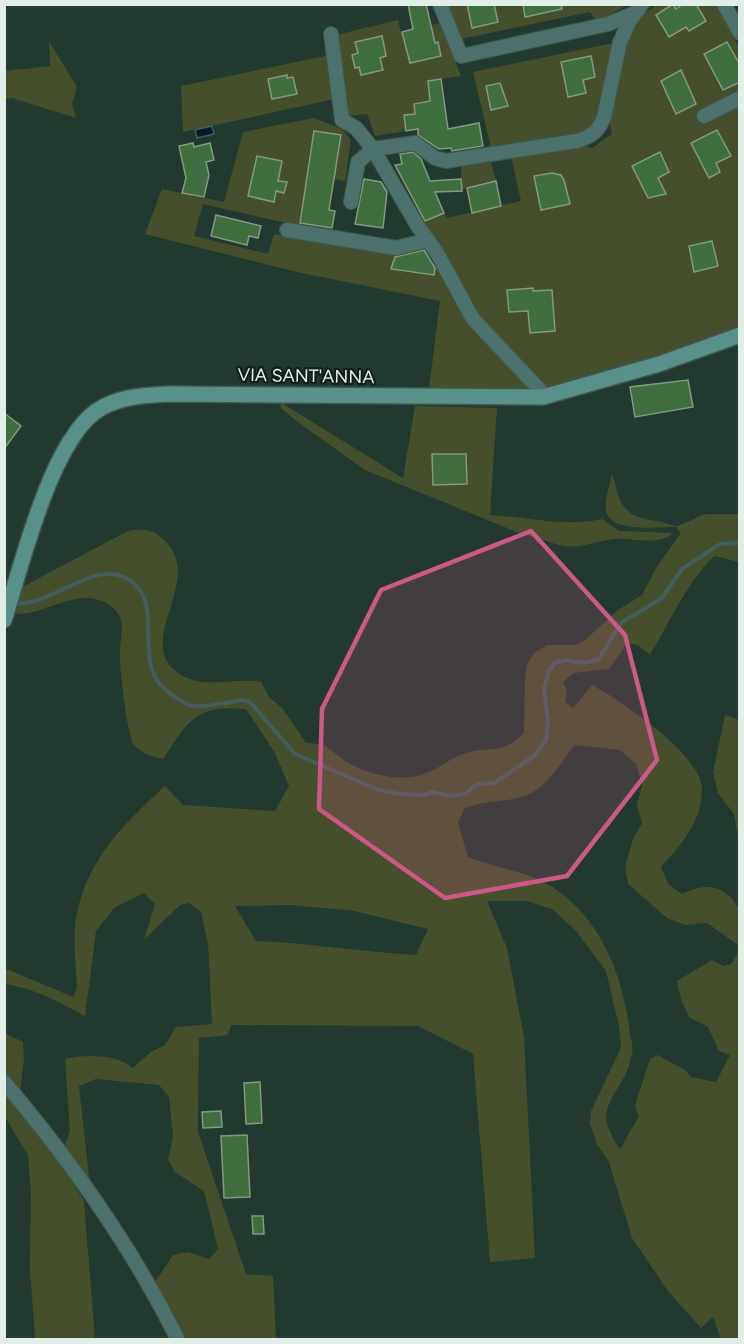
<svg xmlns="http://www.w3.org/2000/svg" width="744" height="1344" font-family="Figtree,sans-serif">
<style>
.green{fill:#454f2c;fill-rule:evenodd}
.water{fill:#011f23;stroke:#445d5e;stroke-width:1.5}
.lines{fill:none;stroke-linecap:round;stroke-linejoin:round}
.stream{stroke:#445d5e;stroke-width:4}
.building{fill:#3f6e3e;stroke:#859884;stroke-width:1.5}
.street-casing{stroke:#40564d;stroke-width:16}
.secondary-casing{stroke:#40564d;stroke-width:18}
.street{stroke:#4c706b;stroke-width:14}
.secondary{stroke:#57918a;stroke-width:15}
.marked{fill:#cb5885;fill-opacity:0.2;stroke:#cb5885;stroke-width:4.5;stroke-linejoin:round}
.labels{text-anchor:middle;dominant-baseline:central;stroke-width:4.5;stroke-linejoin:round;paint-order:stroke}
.street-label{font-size:18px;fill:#e1efe8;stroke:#131e19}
</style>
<rect width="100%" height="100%" fill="#21392f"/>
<g class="green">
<path d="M448,5H627L597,22L590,12L461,39Z"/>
<path d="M657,5H717L739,48V90L699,112L705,123L739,105V328L646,360L546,388L477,314L423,222L444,213L447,218L521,201L511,157L585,146L592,148L612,134L609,122L629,37L643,14Z"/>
<path d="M398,20L401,32L440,23L461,76L428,81L430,101L414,104L415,114L404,116L406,131L375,136L367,114L346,116L336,35Z"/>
<path d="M49,41L77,87L72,104L76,118L12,98L5,99V71L50,66Z"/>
<path d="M613,43C606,66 605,104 593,124C583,141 512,145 491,148L473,72Z"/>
<path d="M330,55L335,99L183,132L181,86Z"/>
<path d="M314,118L342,129L351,140L345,181L334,179L341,135L314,131L299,226L203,204L194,236L268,254L274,234L396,252L392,269L409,273L411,270L433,275L436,263L471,327L532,390L429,389L440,301L297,272L145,234L162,189L224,202L243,132Z"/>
<path d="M491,161L496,181L462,189L461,166Z"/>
<path d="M280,402L403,478L415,406L497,408L490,515C528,517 564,527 602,519L619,531L673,533C657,547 633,537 614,539C597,541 577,550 559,545C547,542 538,537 524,535L365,470L299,423L281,408Z"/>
<path d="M612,474C616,483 616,493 621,502C632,524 658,517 676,527L705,514H739V562L715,556C693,572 665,630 650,655L638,645L627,643L609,669L574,673L563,682L567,691L565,702L573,708L592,685C620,700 704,756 702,791C701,823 681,845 661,867L668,884L682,894C698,886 713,883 728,895C733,898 736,906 739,908V1339H721L713,1317L701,1328L668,1291L632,1238L609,1162L597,1144L590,1124L591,1111L621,1048L619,1027L606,971L576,931L552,909L527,901H487L507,948L524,1037L535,1258L490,1262L473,1054L418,1026L231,1025L228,1035L199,1038L198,1132L246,1274L273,1276L276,1339H184L155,1282L173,1255L188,1252L209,1259L218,1249L204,1191L175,1172L168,1160L173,1136L169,1097L159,1085L96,1079L79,1086L90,1185L64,1146L70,1132L65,1059C84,1054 118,1054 133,1068L151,1052L165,1045L176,1027L212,1024L208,944L201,912L189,903L180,905L144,940L155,904L144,893L114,908L96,931L85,1016C59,1002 33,988 5,984L4,968L73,997L77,988C76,964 72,936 77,913C89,857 124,824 165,786L183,805L275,811L289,786L275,753L246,709C196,704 188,721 163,759C151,756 142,754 134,745C128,739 120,672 120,659C118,637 132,616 104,602C75,588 44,616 15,614L22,587L128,531C144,528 153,529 165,541C205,580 134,641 177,672C201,691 233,677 261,682L269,697L283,709L306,743C330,743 330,752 349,763C371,776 406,783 429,772C442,766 453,757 466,753C492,745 500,757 524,733L525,678L527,664L534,653L547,645H577L585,640L618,610L642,595L656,568L681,533L676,527C660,527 616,532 608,516C602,505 610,485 612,474ZM574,745L620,750L636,764L642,785L637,805L642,823L633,839L625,867L628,884L667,918L685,925L707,923L738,945L737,954L731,964L724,966L712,960L677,981L681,999L689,1017L708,1027L719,1051L730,1055L716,1082L691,1077L685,1070L658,1055L650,1059L635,1105L639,1116L620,1149C587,1103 624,1098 632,1054C634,1046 630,1036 629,1027C622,975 602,922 557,890C531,871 498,869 468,857L458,823L464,809C486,799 504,803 525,796C546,788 562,763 574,745ZM293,905L354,911L428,929L416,955C362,952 310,943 256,941L235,906Z"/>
<path d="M725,715L739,720V840L734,814L718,793L713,772Z"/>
<path d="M5,1033L23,1042L24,1059L20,1092L5,1075Z"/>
<path d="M5,1089L55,1154L84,1201L95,1339H35L30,1269L31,1193L28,1155L5,1117Z"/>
</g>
<path class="water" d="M212,126L214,134L197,138L195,130Z"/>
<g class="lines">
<path class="stream" d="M12,603C50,609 90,560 126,578C171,602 125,665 172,695C178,699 186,705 192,706C202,708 231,702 242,700L250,702L295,754L376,789L399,794L423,795L433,792L449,796L465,794L477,784L494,783L534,756L546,740L548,720L544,688L549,671L555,663L566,660L582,663L598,660L621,623L662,598L682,569L720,544L740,543"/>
</g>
<g class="building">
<path d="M408,4H426L435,43L438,42L441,56L410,63L402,32L413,29Z"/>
<path d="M467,4H494L498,22L472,28Z"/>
<path d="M523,4H561L562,9L525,17Z"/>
<path d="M673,4L676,9L683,4H696L706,21L689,31L686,27L669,37L656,15Z"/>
<path d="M382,36L386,56L380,58L383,70L361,75L359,67L355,68L352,55L358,53L355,42Z"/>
<path d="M727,42L740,65V82L723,90L704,54Z"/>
<path d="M591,56L595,77L583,80L586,93L568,97L561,62Z"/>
<path d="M681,70L696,104L676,114L661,81Z"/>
<path d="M287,75V78L293,77L297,94L272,99L268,79Z"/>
<path d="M441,79L448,129L479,123L483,146L452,151L451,148L439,149L418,135V129L406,131L404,115L415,114L414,104L430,101L428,81Z"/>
<path d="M500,83L508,106L491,110L486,86Z"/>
<path d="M717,130L731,156L716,163L720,172L709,178L691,143Z"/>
<path d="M314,131L341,135L329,210L335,211L332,228L300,223Z"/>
<path d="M193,143L194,147L210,143L214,160L206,162L209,175L204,197L182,193L186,178L179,146Z"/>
<path d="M413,152L421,159L430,181L461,179L462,191L435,192L444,213L425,221L395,165L402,164L400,154Z"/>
<path d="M660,152L669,172L658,178L666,194L648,198L632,166Z"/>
<path d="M257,156L282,161L278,181L287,182L284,193L276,191L274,202L248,196Z"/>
<path d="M552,173L561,175L564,180L570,204L541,210L534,176Z"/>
<path d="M364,179L381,182L387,192L383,228L355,224Z"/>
<path d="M496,181L501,206L472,213L467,188Z"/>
<path d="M216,215L261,226L258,238L249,236L247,245L211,236Z"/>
<path d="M712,241L718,266L694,272L689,246Z"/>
<path d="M424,250L435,268L434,275L391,269L395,257Z"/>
<path d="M533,288V291L552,290L555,331L530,333L528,311L509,312L507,290Z"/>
<path d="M688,380L693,407L635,417L630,387Z"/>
<path d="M4,413L21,426L4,449Z"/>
<path d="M432,454H466L467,484L433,485Z"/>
<path d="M260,1082L262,1123L246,1124L244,1083Z"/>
<path d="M221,1111L222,1127L203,1128L202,1112Z"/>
<path d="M247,1135L250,1197L224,1198L221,1136Z"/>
<path d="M252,1216H263L264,1234H253Z"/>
</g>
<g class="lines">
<g class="street-casing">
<g id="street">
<path d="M440,4L461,56L608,24L633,14"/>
<path d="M724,4L740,33"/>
<path d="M331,34L342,120L356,128L373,149L417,225L437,253L473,319L539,389L543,397"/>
<path d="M704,116L740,98"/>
<path d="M351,202L358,162L373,149L415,143L435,158L446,161L577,141C591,137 599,131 604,117L620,42L629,22L642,4"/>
<path d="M287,230L396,248L428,240"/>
<path d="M4,1082C71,1161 132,1247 178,1340"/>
</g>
</g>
<g class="secondary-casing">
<path id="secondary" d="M4,620C22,566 52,433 103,407C124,396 147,395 170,394L543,397L659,364L740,335"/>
</g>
<use href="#street" class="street"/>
<use href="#secondary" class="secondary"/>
</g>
<path class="marked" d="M531,531L625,635L657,760L567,876L445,898L319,809L322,709L381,590Z"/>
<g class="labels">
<g class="street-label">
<text transform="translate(306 376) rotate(1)">VIA SANT'ANNA</text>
</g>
</g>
<rect width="744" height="1344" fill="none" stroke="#e1efe8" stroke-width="12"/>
</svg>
